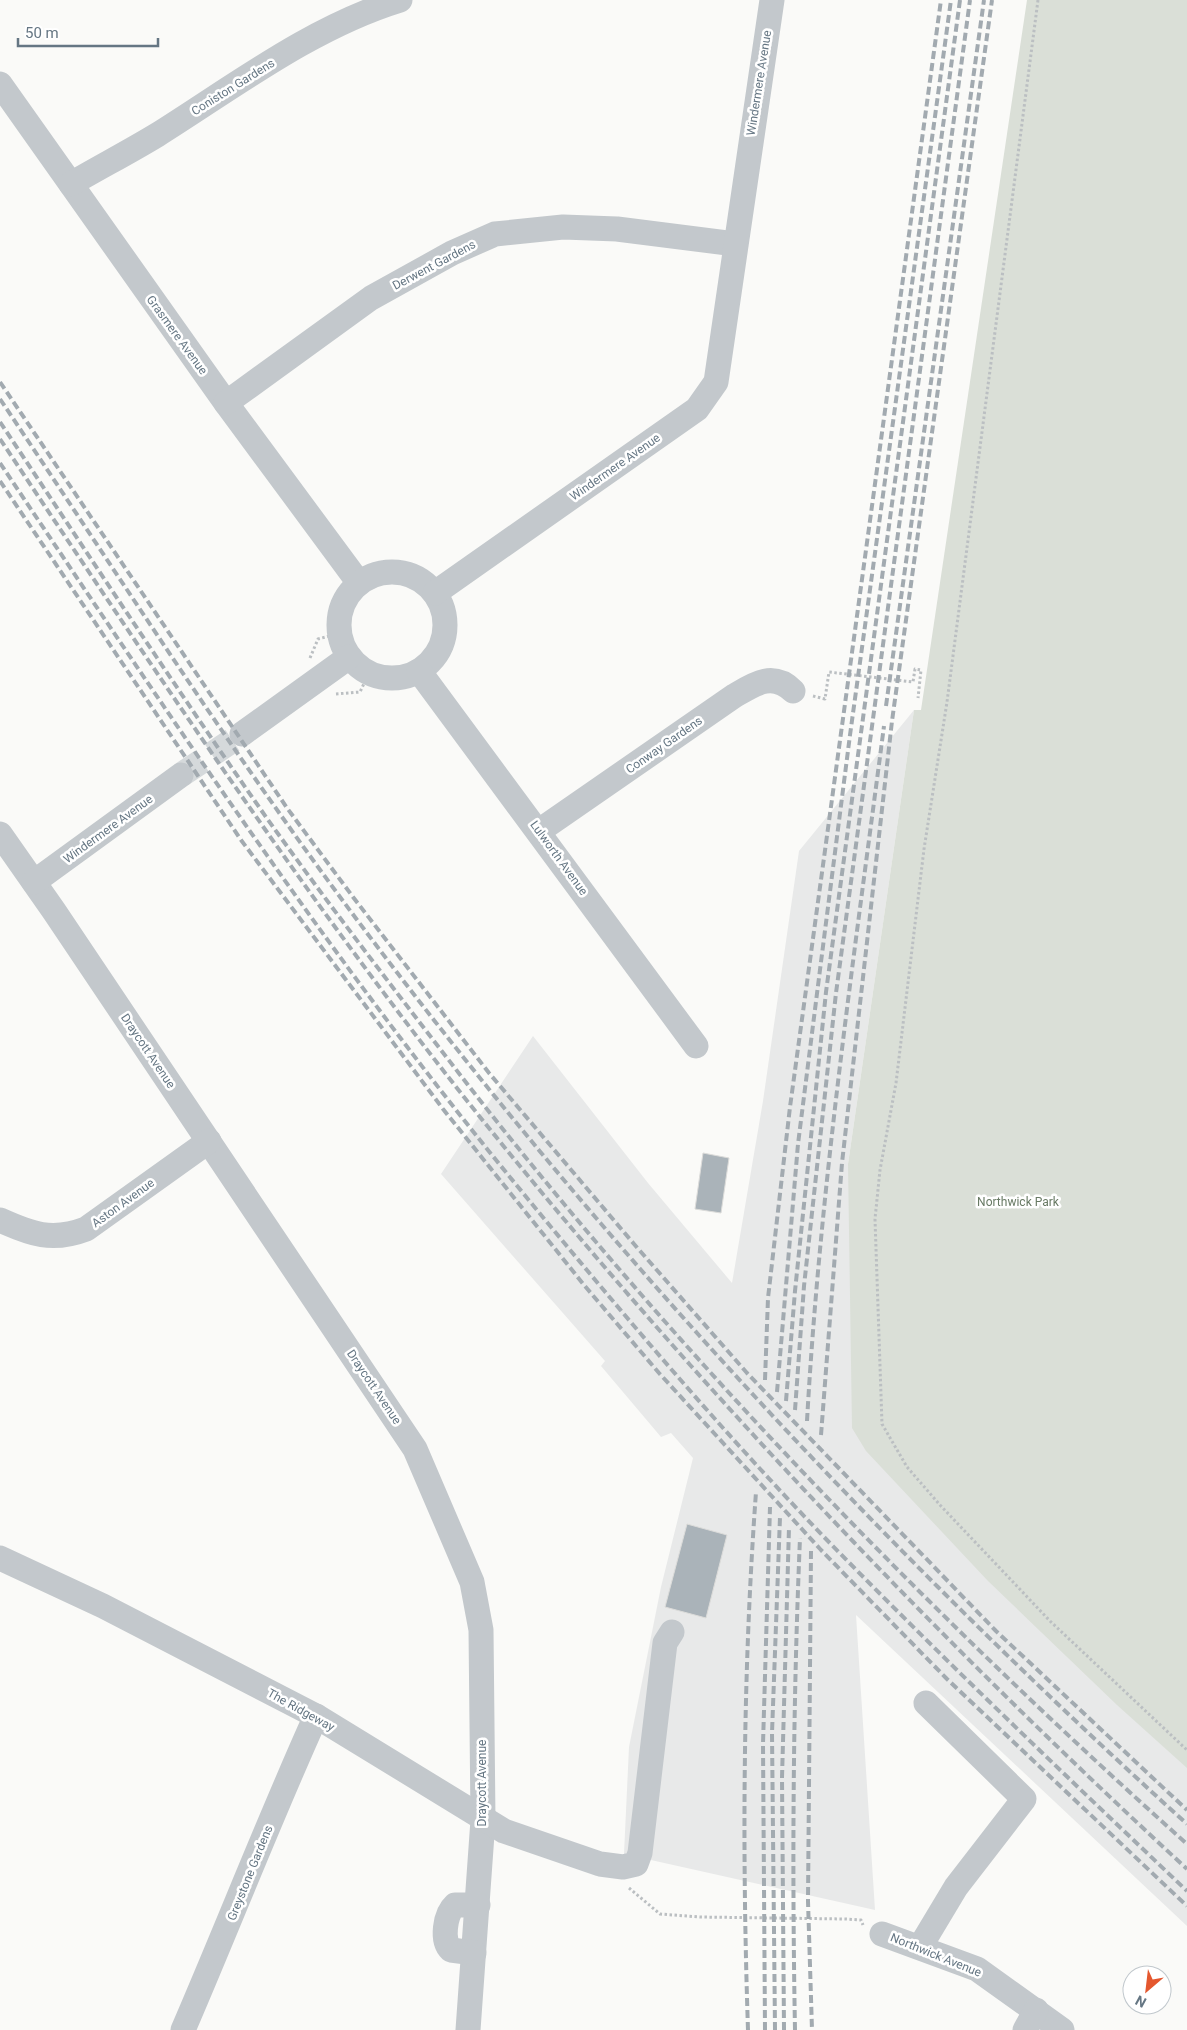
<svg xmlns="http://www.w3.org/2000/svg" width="1187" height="2030" font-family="Roboto,sans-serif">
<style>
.built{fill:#e8e9e9}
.green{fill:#dadfd7}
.building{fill:#aab3b9;stroke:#dcdcda}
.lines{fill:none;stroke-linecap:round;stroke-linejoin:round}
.minor-tunnel{stroke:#d5d9db;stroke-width:25;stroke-dasharray:25 12;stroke-linecap:butt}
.path{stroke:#bbbfc2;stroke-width:3;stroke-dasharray:2.5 2.5;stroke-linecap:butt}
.minor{stroke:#c3c8cc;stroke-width:25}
.rail{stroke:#a2aab0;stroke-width:4;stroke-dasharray:8 4;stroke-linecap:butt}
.labels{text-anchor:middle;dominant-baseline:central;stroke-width:5;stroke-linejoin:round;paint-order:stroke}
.street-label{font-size:12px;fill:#657683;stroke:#fff}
.park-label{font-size:12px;fill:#687a64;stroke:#fff}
</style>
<rect width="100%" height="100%" fill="#fafaf8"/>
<path class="built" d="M914,710L848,1164L1187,1766V1926L856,1615L875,1910L624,1854L629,1747L661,1587L693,1458L671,1433L661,1437L601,1366L605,1361L441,1174L533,1036L648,1183L732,1283L763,1101L799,851Z"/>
<path class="green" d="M1027,0H1187V1768L1117,1705L988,1581L866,1451L852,1428L848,1164L914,710H921Z"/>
<g class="building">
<path d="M703,1153L729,1158L721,1213L695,1209Z"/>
<path d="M687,1524L727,1535L706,1618L665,1607Z"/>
</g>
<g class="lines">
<path class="minor-tunnel" d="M181,775L242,734"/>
<g class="path">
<path d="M1038,0L947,702L924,849L896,1083L880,1170L875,1219L882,1424L907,1467L940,1505L1050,1621L1187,1750"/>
<path d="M310,658L318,639L340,633"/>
<path d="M336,694L360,692L369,673"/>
<path d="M813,696L825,699L829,672L913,682L915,669L921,670L918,698"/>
<path d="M629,1888L660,1914L700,1917L845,1919L861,1920L863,1925"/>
</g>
<g class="minor">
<path d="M0,84L226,403L359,583"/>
<path d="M71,184C100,167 129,152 157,135C235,86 312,27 400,0"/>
<path d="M226,403L371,298L452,253L495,234L563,227L617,229L735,244"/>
<circle cx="392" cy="625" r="53"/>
<path d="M435,593L697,409L716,382L772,0"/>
<path d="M419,671L696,1046"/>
<path d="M242,734L349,657"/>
<path d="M539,831L734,696C754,684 773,671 793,691"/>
<path d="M0,834L54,911L415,1449L472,1582L481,1630L483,1820L468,2030"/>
<path d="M34,882L181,775"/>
<path d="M0,1220C31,1234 52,1242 86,1229L209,1141"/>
<path d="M0,1558L103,1606L316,1716L504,1831L600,1864L623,1867L636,1864L640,1853L665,1643L672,1632"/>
<path d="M882,1934L977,1969L1062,2030"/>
<path d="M920,1947L956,1887L1024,1799L926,1703"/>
<path d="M474,1953L451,1950C441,1941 445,1914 455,1905H478"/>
<path d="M183,2030C228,1926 269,1820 316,1716"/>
<path d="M1025,2030L1036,2010"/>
</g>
<g class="rail">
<path d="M0,382L287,808L353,897L489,1073L634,1244L747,1373L996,1631L1187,1810"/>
<path d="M0,399C113,567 222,738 343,901C592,1236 878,1544 1187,1824"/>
<path d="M0,422C88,554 175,687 266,817C331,908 400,997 468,1085C683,1360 928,1612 1187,1844"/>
<path d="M0,439C149,662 297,886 464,1097C685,1374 927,1629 1187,1869"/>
<path d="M0,463C167,712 332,962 523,1193C620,1311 719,1428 825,1538C943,1659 1065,1775 1187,1891"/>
<path d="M0,481L241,840L443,1109L584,1285L659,1373L821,1550L947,1679L1187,1906"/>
<path d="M886,706L984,0"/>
<path d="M765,1380L768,1298L790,1107L941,0"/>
<path d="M777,1392L798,1144L822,954L850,735L951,0"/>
<path d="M786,1401L795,1291L826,992L960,0"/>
<path d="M795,1410L804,1286L836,993L970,0"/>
<path d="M807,1421C820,1188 854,957 884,726"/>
<path d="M821,1435L842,1163L892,721L992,0"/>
<path d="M811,1551L808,1901L812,2030"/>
<path d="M748,2030C742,1851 743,1670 756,1492"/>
<path d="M765,2030L763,1744L770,1507"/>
<path d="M775,2030L772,1733L780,1517"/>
<path d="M784,2030L782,1778L789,1527"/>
<path d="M795,2030C792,1866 793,1702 800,1538"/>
</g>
</g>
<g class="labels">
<g class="street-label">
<text transform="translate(759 83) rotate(-81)">Windermere Avenue</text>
<text transform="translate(233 87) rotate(-32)">Coniston Gardens</text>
<text transform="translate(434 265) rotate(-28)">Derwent Gardens</text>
<text transform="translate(177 335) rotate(54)">Grasmere Avenue</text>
<text transform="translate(615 467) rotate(-35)">Windermere Avenue</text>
<text transform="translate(664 745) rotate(-35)">Conway Gardens</text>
<text transform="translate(108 829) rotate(-36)">Windermere Avenue</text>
<text transform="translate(559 858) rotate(54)">Lulworth Avenue</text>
<text transform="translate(148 1051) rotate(56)">Draycott Avenue</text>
<text transform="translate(123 1203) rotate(-36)">Aston Avenue</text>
<text transform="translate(374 1387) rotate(56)">Draycott Avenue</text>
<text transform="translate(301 1710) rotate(29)">The Ridgeway</text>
<text transform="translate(482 1783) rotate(-90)">Draycott Avenue</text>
<text transform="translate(250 1873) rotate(-68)">Greystone Gardens</text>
<text transform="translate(936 1955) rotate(22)">Northwick Avenue</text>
</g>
<g class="park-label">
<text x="1018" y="1202">Northwick Park</text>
</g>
</g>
<g transform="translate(1147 1990) rotate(208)"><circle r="24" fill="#ffffff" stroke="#c1c8cd"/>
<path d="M0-4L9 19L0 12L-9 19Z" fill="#e4572e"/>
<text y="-8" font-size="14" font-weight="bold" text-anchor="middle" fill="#657683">N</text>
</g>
<path d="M18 38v8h140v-8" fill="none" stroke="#657683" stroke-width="2.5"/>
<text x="25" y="38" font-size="15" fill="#657683" stroke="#ffffff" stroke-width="4" paint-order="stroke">50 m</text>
</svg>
